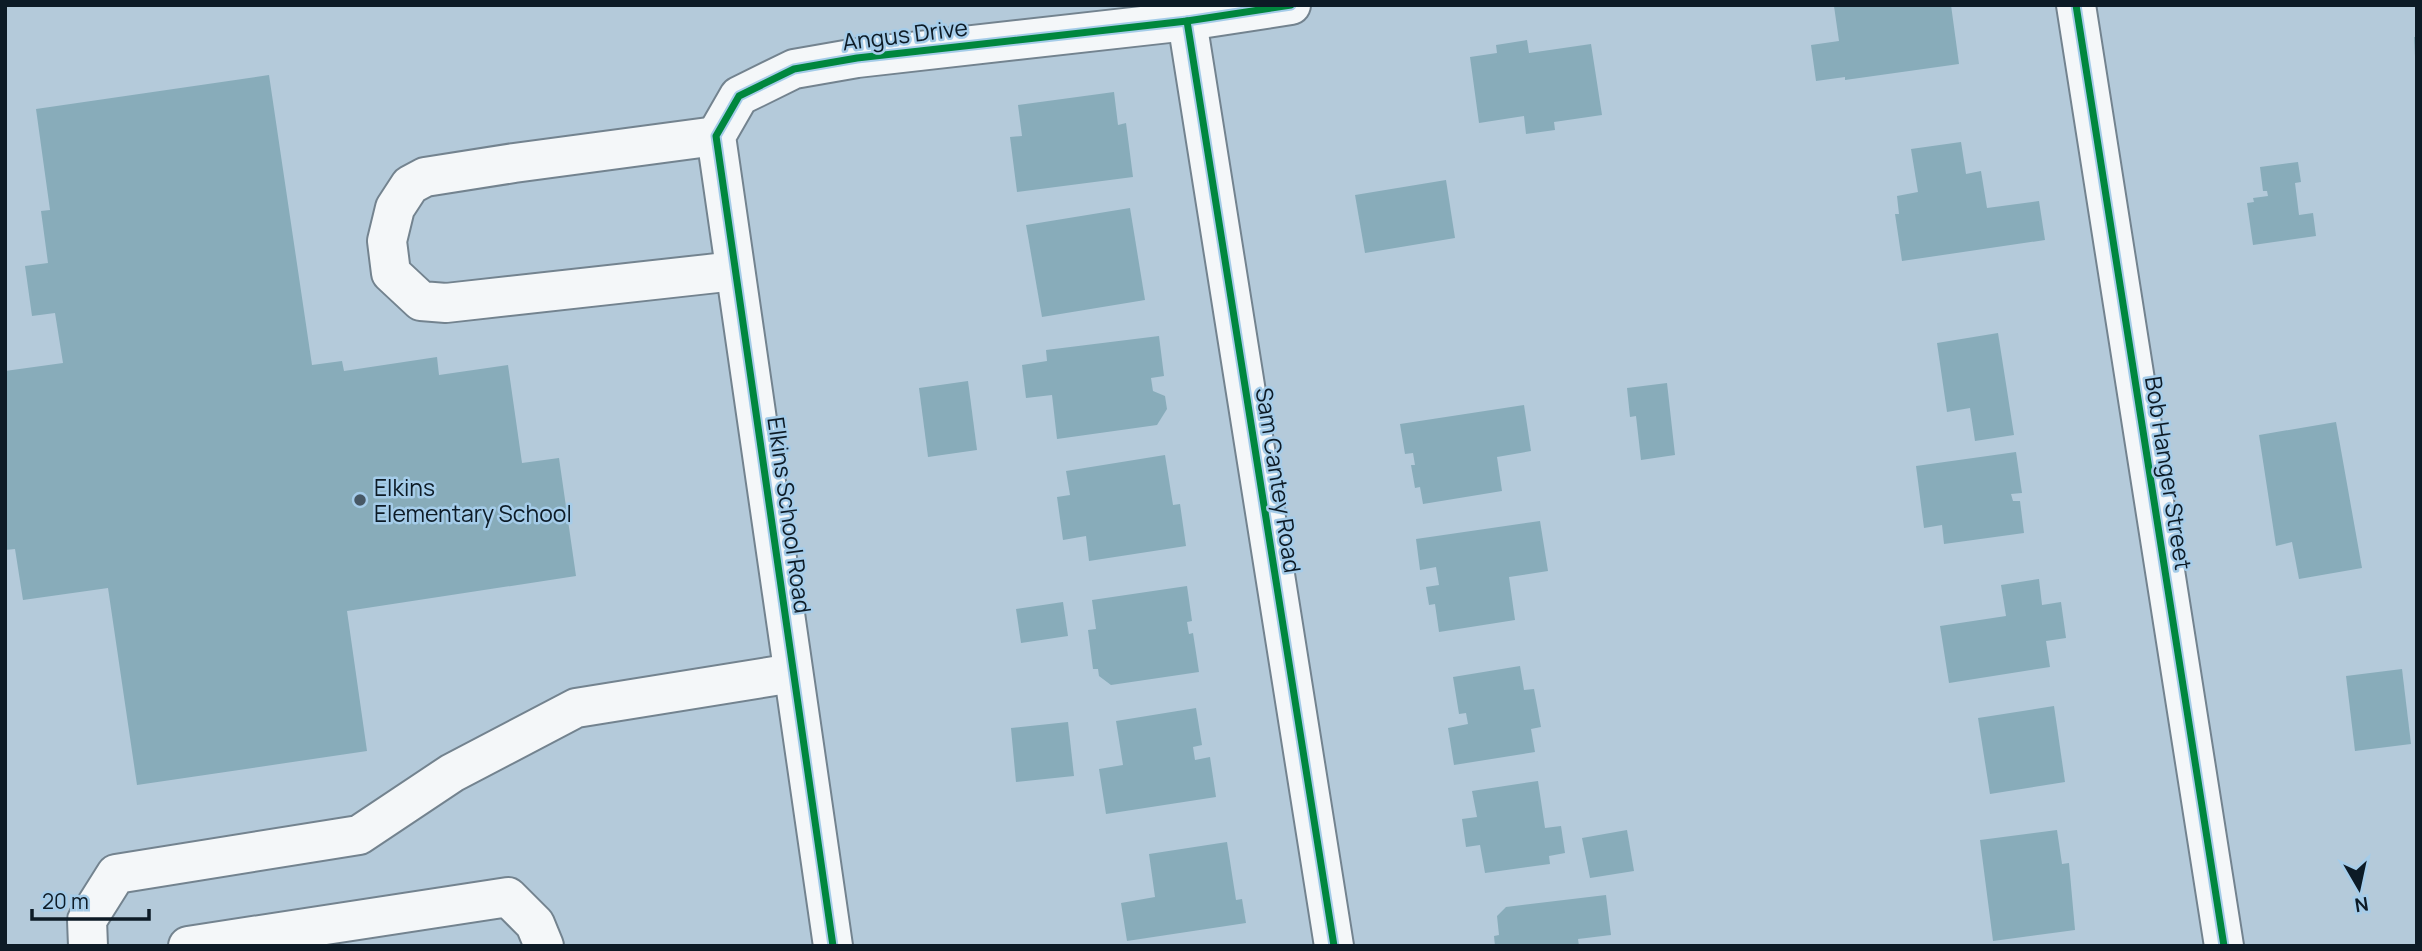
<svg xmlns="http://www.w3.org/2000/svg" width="2422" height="951" font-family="Manrope,sans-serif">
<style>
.building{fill:#88acba}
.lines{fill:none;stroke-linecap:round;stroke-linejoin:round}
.minor-casing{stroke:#73838f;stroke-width:42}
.minor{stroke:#f4f7f9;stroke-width:38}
.cycleway-casing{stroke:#a5cce9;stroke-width:11}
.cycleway{stroke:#00873e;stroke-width:7}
.poi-dot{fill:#475865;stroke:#a5cce9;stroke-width:2.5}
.labels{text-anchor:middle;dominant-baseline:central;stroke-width:5;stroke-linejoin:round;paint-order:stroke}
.street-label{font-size:23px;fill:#0d1b26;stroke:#a5cce9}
.poi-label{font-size:23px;fill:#0d1b26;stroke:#a5cce9;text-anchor:start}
</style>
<rect width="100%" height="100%" fill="#b4cada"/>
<g class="building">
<path d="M1951,5L1959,64L1845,80V77L1816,81L1811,45L1839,41L1834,6Z"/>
<path d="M2414,37H2417V56H2415Z"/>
<path d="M1527,40L1529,53L1591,44L1602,115L1554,122L1555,130L1526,134L1524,116L1479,123L1470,57L1497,53L1496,45Z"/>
<path d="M269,75L312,365L342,361L344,371L437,357L439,375L508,365L522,463L559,458L576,576L347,611L367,751L137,785L108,588L23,600L15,549L5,550V371L63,363L55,313L32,316L25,266L48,263L41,211L50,210L36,109Z"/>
<path d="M1114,92L1118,125L1126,123L1133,177L1017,192L1010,137L1022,136L1018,105Z"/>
<path d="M1961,142L1966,174L1981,171L1987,208L2039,201L2045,240L1902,261L1895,214H1899L1897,196L1918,192L1911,149Z"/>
<path d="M2298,162L2301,182L2295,183L2299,215L2313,213L2316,236L2253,245L2247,203L2254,202L2253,198L2268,196L2267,191H2263L2260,167Z"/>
<path d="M1446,180L1455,238L1365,253L1355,195Z"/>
<path d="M1130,208L1145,300L1042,317L1026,225Z"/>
<path d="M1998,333L2014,435L1975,441L1970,408L1947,412L1937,343Z"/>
<path d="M1159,336L1164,376L1151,378L1153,391L1165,396L1167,409L1157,425L1057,439L1052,395L1026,398L1022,365L1047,361L1046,350Z"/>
<path d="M968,381L977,450L928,457L919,388Z"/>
<path d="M1667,383L1675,455L1641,460L1636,416L1630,417L1627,388Z"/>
<path d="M1524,405L1531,451L1497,457L1502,491L1423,504L1420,487L1415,488L1411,465H1415L1413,453L1405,454L1400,424Z"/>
<path d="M2336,422L2362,568L2299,579L2292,542L2276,546L2259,435Z"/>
<path d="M2016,452L2022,493L2011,494L2013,501H2020L2024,533L1944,544L1942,525L1924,528L1916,466Z"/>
<path d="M1165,455L1173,505L1180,504L1186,546L1089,561L1086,536L1063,540L1057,497L1070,495L1066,471Z"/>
<path d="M1540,521L1548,571L1509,577L1515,620L1439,632L1435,604L1429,605L1426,587L1439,585L1436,567L1420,570L1416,539Z"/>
<path d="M2039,579L2042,605L2061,602L2066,638L2046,641L2050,667L1949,683L1940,626L2006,616L2001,585Z"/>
<path d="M1187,586L1192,621L1187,622L1189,634L1193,633L1199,672L1111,685L1099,676L1098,669H1093L1088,630L1096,629L1092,600Z"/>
<path d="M1063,602L1068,636L1021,643L1016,609Z"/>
<path d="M1520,666L1524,690L1534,689L1541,727L1531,729L1535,752L1454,765L1448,728L1468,724L1466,713L1459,714L1453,677Z"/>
<path d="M2402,669L2411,744L2355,751L2346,676Z"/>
<path d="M2054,706L2065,782L1990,794L1978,718Z"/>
<path d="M1196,708L1202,745L1193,747L1195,760L1210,757L1216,797L1106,814L1099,769L1123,765L1116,721Z"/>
<path d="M1068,722L1074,776L1016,782L1011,728Z"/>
<path d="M1538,781L1545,828L1561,826L1565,853L1549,856L1550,864L1485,873L1480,845L1466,847L1462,819L1477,817L1472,791Z"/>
<path d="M1627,830L1634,871L1590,878L1582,838Z"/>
<path d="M2057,830L2062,864L2069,863L2075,930L1993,941L1980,840Z"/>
<path d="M1227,842L1236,900L1242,899L1246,923L1127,941L1121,903L1155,897L1149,854Z"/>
<path d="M1606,895L1611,935L1578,939L1579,946H1495L1494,936L1499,935L1497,916L1506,907Z"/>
</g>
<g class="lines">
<g class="minor-casing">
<g id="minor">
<path d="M2076,5L2224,946"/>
<path d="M1187,21L1334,946"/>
<path d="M716,136L514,163L425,177L410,185L395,208L387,241L391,273L421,301L446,303L735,271"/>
<path d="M88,946L87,920L116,874L359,835L452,773L576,708L793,673"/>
<path d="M188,946L508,897L535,924L544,946"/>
<path d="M833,946L716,136L739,96L794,69L857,58L1187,21L1291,5"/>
</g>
</g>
<use href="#minor" class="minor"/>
<g class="cycleway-casing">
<g id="cycleway">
<path d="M2076,5L2224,946"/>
<path d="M1187,21L1334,946"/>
<path d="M833,946L716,136L739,96L794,69L857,58L1187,21L1291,5"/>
</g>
</g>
<use href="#cycleway" class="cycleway"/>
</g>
<circle class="poi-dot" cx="360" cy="500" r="7"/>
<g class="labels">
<g class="street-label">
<text transform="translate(905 34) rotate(-7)">Angus Drive</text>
<text transform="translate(2169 473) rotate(81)">Bob Hanger Street</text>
<text transform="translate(1279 480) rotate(81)">Sam Cantey Road</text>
<text transform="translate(790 515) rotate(82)">Elkins School Road</text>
</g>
<g class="poi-label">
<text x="374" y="487">Elkins<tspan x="374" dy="26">Elementary School</tspan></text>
</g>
</g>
<rect width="2422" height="951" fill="none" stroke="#0d1b26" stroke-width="14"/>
<g transform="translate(2359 888) rotate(171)" stroke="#a5cce9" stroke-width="5" paint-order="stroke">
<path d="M0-5L12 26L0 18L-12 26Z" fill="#0d1b26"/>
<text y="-10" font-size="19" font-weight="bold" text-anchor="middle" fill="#0d1b26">N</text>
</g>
<path d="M32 909v10h117v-10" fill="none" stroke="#0d1b26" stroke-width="3.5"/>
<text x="42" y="909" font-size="21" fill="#0d1b26" stroke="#a5cce9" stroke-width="5" paint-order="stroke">20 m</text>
</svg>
